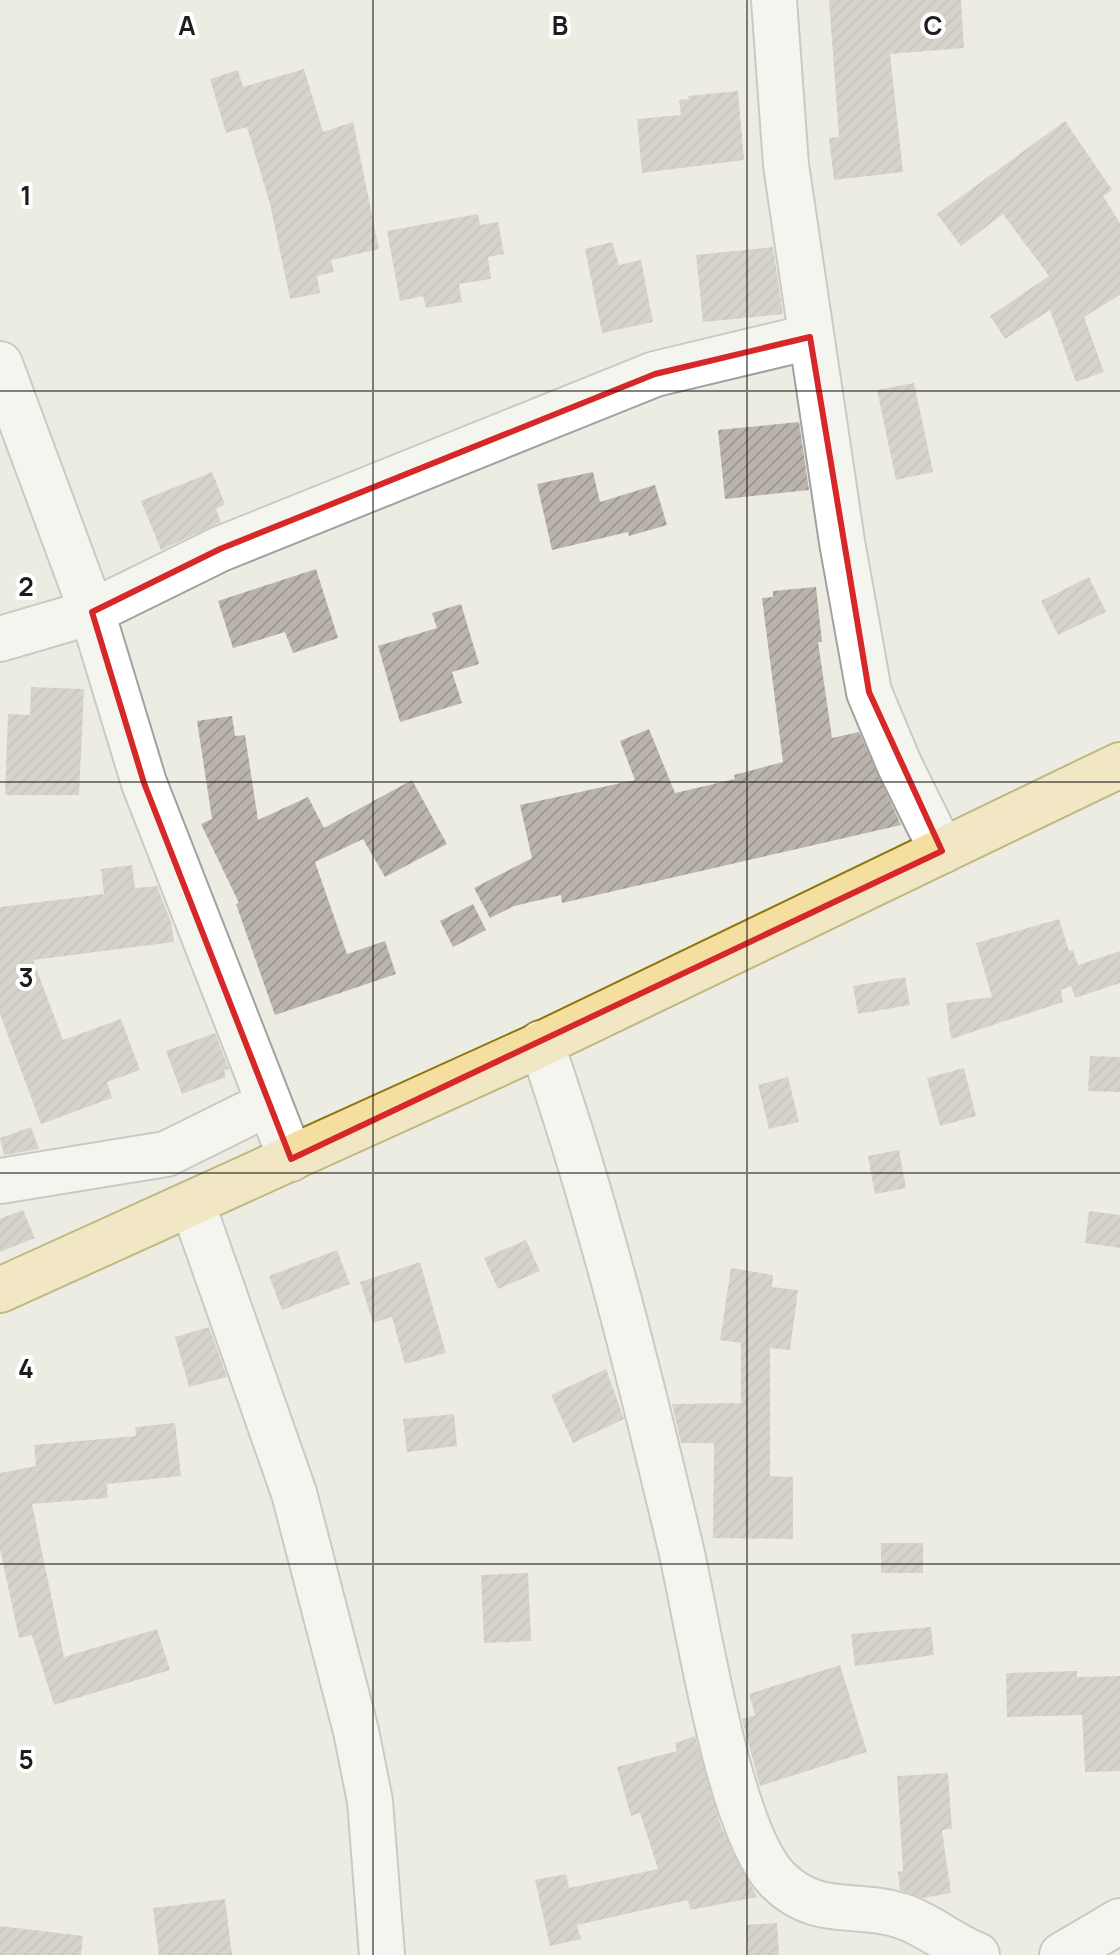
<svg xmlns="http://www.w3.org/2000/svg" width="1120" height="1955" font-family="Manrope,sans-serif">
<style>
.building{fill:url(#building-hatch)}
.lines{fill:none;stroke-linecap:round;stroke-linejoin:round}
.minor-casing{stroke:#a1a1a1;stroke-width:48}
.major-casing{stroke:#8c760a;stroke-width:48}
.minor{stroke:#fff;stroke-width:44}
.major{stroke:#f5dfa0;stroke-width:44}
.marked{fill:none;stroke:#d62828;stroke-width:6;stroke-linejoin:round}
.grid{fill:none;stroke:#1d1d1d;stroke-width:2;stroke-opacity:0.55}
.grid-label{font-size:26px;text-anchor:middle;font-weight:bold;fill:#1d1d1d;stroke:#fff;stroke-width:8;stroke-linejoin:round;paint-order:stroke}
</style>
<defs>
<pattern id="building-hatch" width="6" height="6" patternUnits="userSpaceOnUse" patternTransform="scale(2)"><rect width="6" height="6" fill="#bab4ad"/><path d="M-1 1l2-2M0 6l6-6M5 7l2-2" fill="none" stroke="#9f9a94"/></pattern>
</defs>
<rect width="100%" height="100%" fill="#edece3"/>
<g class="building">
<path d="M829,0H961L964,48L890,54L903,172L834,180L829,138L839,137Z"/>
<path d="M304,69L323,132L353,122L379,249L331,260L334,272L317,276L320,293L290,299L270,204L247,127L226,133L210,79L238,70L243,87Z"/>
<path d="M738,91L744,160L642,173L637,119L681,115L679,100L689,99L688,96Z"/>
<path d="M1065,121L1112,190L1103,196L1120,223V295L1084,317L1104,372L1076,382L1050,310L1005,339L990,316L1049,276L1003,214L961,246L937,214Z"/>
<path d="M478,214L480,225L498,222L504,254L488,257L491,279L459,284L462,302L426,308L423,296L400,301L387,231Z"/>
<path d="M612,242L619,265L641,260L653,322L602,333L585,249Z"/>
<path d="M773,247L783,314L703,322L696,255Z"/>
<path d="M914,383L933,472L896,480L877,390Z"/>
<path d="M799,422L809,490L725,499L718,430Z"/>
<path d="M212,472L225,504L216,509L221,522L161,550L141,501Z"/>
<path d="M593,472L600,502L655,485L667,525L629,536L628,532L552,550L537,484Z"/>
<path d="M316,569L338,638L293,653L285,632L233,648L218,601Z"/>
<path d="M1089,577L1106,612L1058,635L1041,601Z"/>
<path d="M816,587L822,642H818L832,738L859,732L901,825L562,903L561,895L514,906L490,918L474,888L532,858L520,805L635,780L620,741L649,729L675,793L735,779L734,775L783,762L762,598L773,597V591Z"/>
<path d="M461,604L479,664L452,672L462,703L400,722L378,646L437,628L432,613Z"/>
<path d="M31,687L84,689L79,795H5L8,714L30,715Z"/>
<path d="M232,716L235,736L245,735L258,820L308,797L324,828L412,780L447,844L385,877L363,839L315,862L347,954L385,941L396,974L275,1015L236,904L239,903L201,824L212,819L197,721Z"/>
<path d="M132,865L135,888L157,886L171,922L174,942L33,960L63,1040L121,1019L140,1070L107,1082L112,1098L41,1124L0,1014V907L104,894L101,869Z"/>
<path d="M473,904L486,930L453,947L440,921Z"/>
<path d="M1059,919L1069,951L1073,950L1078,965L1120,951V983L1075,998L1071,986L1061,990L1063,1002L951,1039L946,1003L992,997L976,943Z"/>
<path d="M905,977L910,1005L858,1014L853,986Z"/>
<path d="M215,1033L229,1069L224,1070L226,1077L182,1094L166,1051Z"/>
<path d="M1090,1056L1120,1057V1092L1088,1091Z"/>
<path d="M964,1068L976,1116L940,1126L927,1078Z"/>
<path d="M788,1077L799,1122L769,1129L758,1085Z"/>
<path d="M31,1127L39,1149L4,1155L0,1138Z"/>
<path d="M899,1150L906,1188L875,1194L868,1156Z"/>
<path d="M23,1210L35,1238L0,1252V1219Z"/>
<path d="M1089,1211L1120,1215V1248L1085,1243Z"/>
<path d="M526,1240L540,1271L498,1289L484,1258Z"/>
<path d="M337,1250L350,1284L282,1310L269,1276Z"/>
<path d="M420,1262L446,1353L405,1364L392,1317L373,1323L360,1282Z"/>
<path d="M731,1268L773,1275L772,1287L798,1290L790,1350L770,1348V1476L793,1477V1539L713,1538L714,1443H681L672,1404L741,1403V1343L720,1340Z"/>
<path d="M209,1327L227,1377L189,1387L175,1337Z"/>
<path d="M606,1369L624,1419L573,1443L551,1395Z"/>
<path d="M454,1414L457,1446L407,1452L403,1419Z"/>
<path d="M175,1423L181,1476L107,1484L108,1498L32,1504L64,1657L157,1629L170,1670L54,1705L32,1635L19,1638L0,1549V1473L36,1466L34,1445L136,1436L135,1427Z"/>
<rect x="881" y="1543" width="42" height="30"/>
<path d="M528,1573L531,1641L484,1643L481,1575Z"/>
<path d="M931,1627L934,1655L855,1666L851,1634Z"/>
<path d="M840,1665L867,1752L760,1786L742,1719L755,1715L749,1694Z"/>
<path d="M1077,1671V1677L1120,1676V1771L1085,1772L1082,1715L1007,1717L1006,1673Z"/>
<path d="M695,1736L721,1827L757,1897L690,1910L688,1900L577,1925L581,1939L550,1946L535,1880L566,1874L569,1888L658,1869L640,1813L631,1816L617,1767L677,1751L675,1743Z"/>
<path d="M948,1773L952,1829L942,1830L951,1893L923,1898L900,1890L898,1872L903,1871L897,1776Z"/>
<path d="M225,1899L232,1955H159L153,1908Z"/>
<path d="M777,1923L779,1955H748L746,1925Z"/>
<path d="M0,1926L83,1936L81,1955H0Z"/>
</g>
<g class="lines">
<g class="minor-casing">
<g id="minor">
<path d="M774,0L786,165L842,542L869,692L899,764L942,851"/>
<path d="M0,364L92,612L144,783L291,1159"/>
<path d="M0,639L92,612L220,549L655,374L810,337"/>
<path d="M541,1043C598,1207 640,1377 680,1545C698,1621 728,1830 778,1880C817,1919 856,1901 902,1916C929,1925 951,1945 977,1955"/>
<path d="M0,1181L166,1154L269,1103"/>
<path d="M192,1203L294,1493L356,1731L370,1801L382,1955"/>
<path d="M1062,1955L1120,1921"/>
</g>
</g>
<g class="major-casing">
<path id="major" d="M0,1290L531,1049L1120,765"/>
</g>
<use href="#minor" class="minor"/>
<use href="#major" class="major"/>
</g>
<path d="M0 0H1120V1955H0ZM810,337L869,692L942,851L291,1159L144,783L92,612L220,549L655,374Z" fill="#edece3" fill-opacity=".55" fill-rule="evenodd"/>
<path class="marked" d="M810,337L869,692L942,851L291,1159L144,783L92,612L220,549L655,374Z"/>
<path class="grid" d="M373,0V1955M747,0V1955M0,391H1120M0,782H1120M0,1173H1120M0,1564H1120"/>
<g class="grid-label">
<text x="187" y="35">A</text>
<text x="560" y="35">B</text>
<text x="933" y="35">C</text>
<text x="26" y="205">1</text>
<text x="26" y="596">2</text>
<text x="26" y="987">3</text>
<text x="26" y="1378">4</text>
<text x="26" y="1769">5</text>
</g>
</svg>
